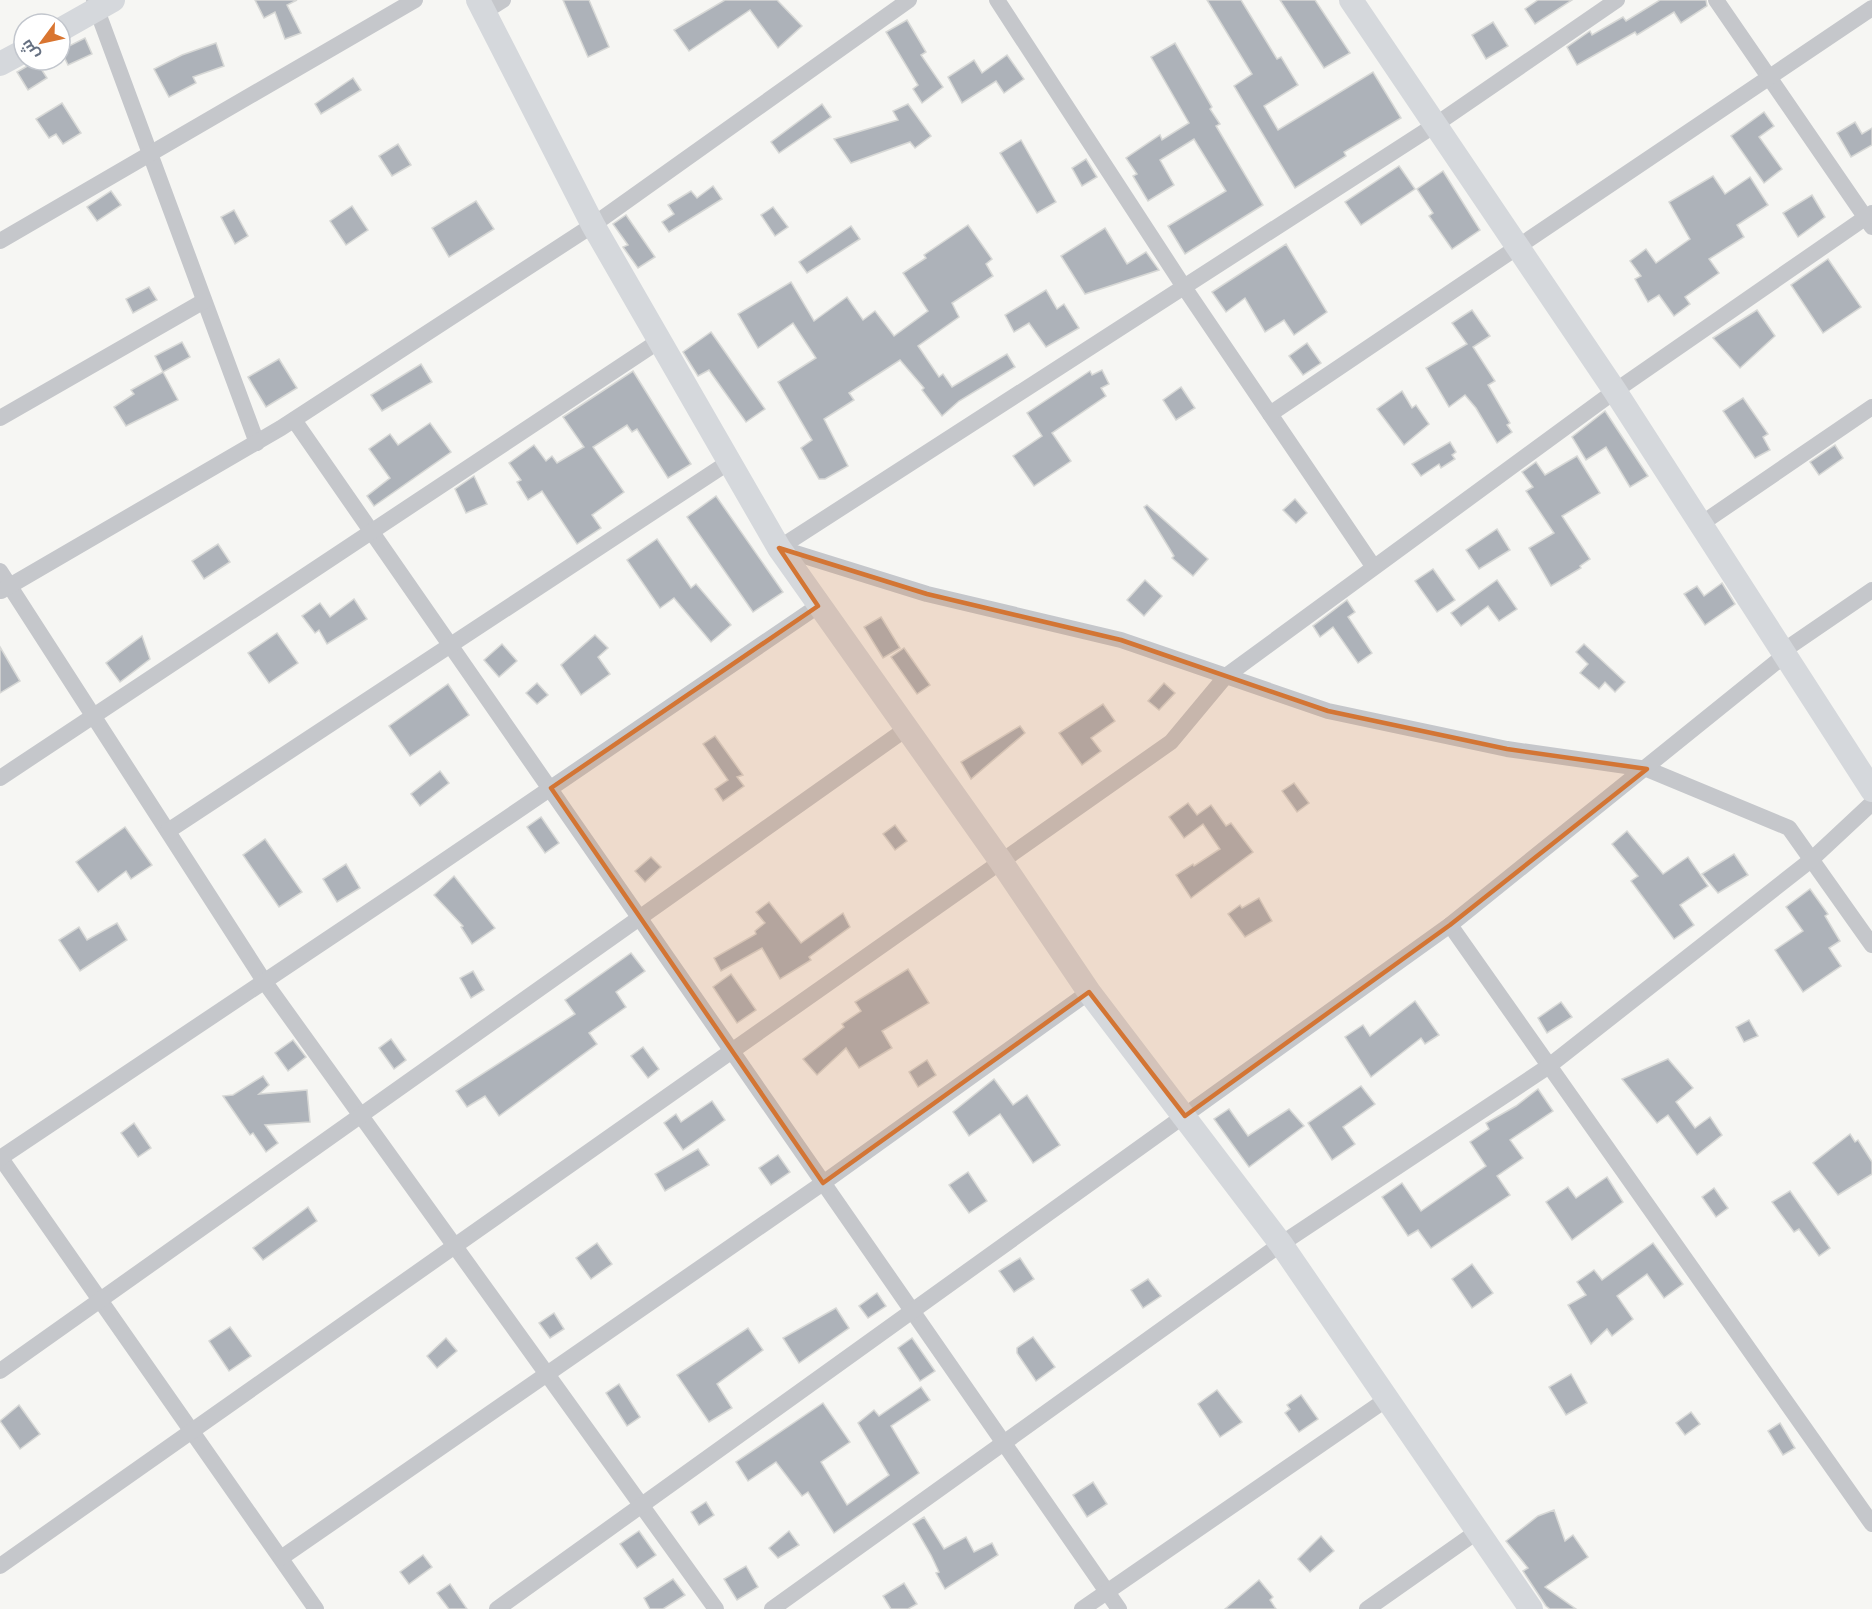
<svg xmlns="http://www.w3.org/2000/svg" width="1872" height="1609" font-family="'Fira Sans',Cairo,sans-serif">
<style>
.building{fill:#adb2b9;stroke:#d7d8d6;stroke-width:1.5}
.lines{fill:none;stroke-linecap:round;stroke-linejoin:round}
.street{stroke:#c5c7cb;stroke-width:16}
.secondary{stroke:#d5d8dc;stroke-width:24}
.marked{fill:#d37534;fill-opacity:0.2;stroke:#d37534;stroke-width:4.5;stroke-linejoin:round}
</style>
<rect width="100%" height="100%" fill="#f6f6f3"/>
<g class="building">
<path d="M255,0H297L287,5L301,33L285,39L275,12L264,18Z"/>
<path d="M563,0H589L609,47L588,57Z"/>
<path d="M725,0H777L802,26L778,48L750,10L689,51L674,30Z"/>
<path d="M1207,0H1241L1277,59L1281,57L1298,85L1264,106L1278,130L1373,72L1401,118L1344,152L1346,156L1295,188L1234,86L1252,74Z"/>
<path d="M1280,0H1315L1350,53L1324,68Z"/>
<path d="M1538,0H1572L1535,24L1525,9Z"/>
<path d="M1660,0H1706L1707,6L1681,23L1674,12L1637,35L1635,32L1577,65L1567,47L1590,31L1592,35L1623,17L1626,21Z"/>
<path d="M907,20L926,52L921,55L943,87L922,103L913,89L918,85L886,32Z"/>
<path d="M1493,22L1508,46L1486,59L1472,35Z"/>
<path d="M85,38L92,54L68,65L61,50Z"/>
<path d="M216,43L224,66L193,77L196,83L169,97L154,69L182,55Z"/>
<path d="M1175,43L1212,107L1210,109L1220,124L1216,126L1263,205L1185,254L1168,226L1226,191L1194,139L1160,160L1174,185L1148,201L1133,176L1137,174L1126,158L1160,135L1162,140L1189,123L1151,57Z"/>
<path d="M1007,55L1024,79L1004,93L996,81L962,103L948,77L974,60L982,73Z"/>
<path d="M36,61L47,78L28,90L17,72Z"/>
<path d="M353,78L361,90L321,114L315,104Z"/>
<path d="M62,103L81,133L63,144L56,134L49,138L36,119Z"/>
<path d="M822,104L831,117L779,153L771,142Z"/>
<path d="M908,104L931,136L915,148L910,142L851,163L834,139L898,120L893,111Z"/>
<path d="M1764,112L1774,126L1759,137L1782,169L1764,183L1731,136Z"/>
<path d="M1855,122L1862,134L1872,128V145L1851,157L1837,133Z"/>
<path d="M1021,140L1056,202L1037,213L1000,153Z"/>
<path d="M398,144L411,165L392,176L379,156Z"/>
<path d="M1086,159L1097,177L1082,186L1072,168Z"/>
<path d="M1399,166L1415,189L1361,225L1345,202Z"/>
<path d="M1443,171L1480,230L1452,249L1429,216L1433,213L1417,189Z"/>
<path d="M1713,176L1725,194L1750,177L1768,205L1737,225L1744,237L1709,259L1719,273L1685,297L1690,304L1674,316L1659,295L1648,302L1635,279L1641,276L1630,261L1646,249L1656,263L1690,239L1669,202Z"/>
<path d="M713,186L722,199L669,232L662,222L674,214L668,205L691,191L697,198Z"/>
<path d="M111,191L121,205L97,221L87,207Z"/>
<path d="M1812,195L1825,217L1798,237L1783,213Z"/>
<path d="M476,201L494,229L449,257L432,228Z"/>
<path d="M352,206L368,230L346,245L330,221Z"/>
<path d="M773,207L788,227L775,236L761,215Z"/>
<path d="M234,210L248,236L235,244L221,217Z"/>
<path d="M626,215L655,257L638,268L623,247L628,245L613,224Z"/>
<path d="M968,225L992,259L986,264L993,276L952,303L959,317L918,346L939,377L943,374L952,387L1007,354L1015,367L959,401L942,416L922,390L924,388L900,360L849,393L854,400L824,419L848,466L825,479H819L801,448L812,440L778,382L816,358L793,323L758,348L738,314L791,282L814,321L847,297L863,320L875,311L894,336L928,311L903,273L926,258L924,255Z"/>
<path d="M851,226L860,239L807,273L799,262Z"/>
<path d="M1105,228L1127,264L1146,252L1159,270L1085,294L1061,256Z"/>
<path d="M1286,244L1327,312L1294,335L1284,320L1265,332L1245,298L1226,312L1212,292Z"/>
<path d="M1828,259L1861,307L1823,333L1791,285Z"/>
<path d="M149,287L157,300L133,313L126,299Z"/>
<path d="M1046,290L1057,309L1064,304L1079,328L1046,347L1029,323L1014,332L1005,315Z"/>
<path d="M1472,310L1490,336L1473,347L1495,381L1488,385L1510,423L1507,425L1512,432L1497,443L1476,408L1465,395L1449,407L1426,368L1467,344L1452,323Z"/>
<path d="M1757,310L1775,336L1740,368L1713,338Z"/>
<path d="M711,332L765,409L746,422L709,370L698,376L683,352Z"/>
<path d="M182,342L190,357L163,372L155,356Z"/>
<path d="M1307,343L1321,363L1303,375L1289,356Z"/>
<path d="M279,359L297,388L266,407L248,377Z"/>
<path d="M421,364L432,382L382,411L371,395Z"/>
<path d="M1102,370L1109,384L1101,388L1106,396L1052,433L1071,461L1034,486L1013,456L1042,436L1027,413L1090,371L1092,375Z"/>
<path d="M633,371L691,464L668,478L637,429L632,432L627,425L593,447L624,492L592,515L601,528L577,544L542,491L528,500L517,482L521,480L509,463L534,445L546,461L552,456L557,463L584,447L563,417Z"/>
<path d="M163,372L178,400L126,426L114,407L134,394L131,390Z"/>
<path d="M1181,387L1195,408L1176,420L1163,400Z"/>
<path d="M1402,391L1412,408L1416,405L1429,424L1404,445L1377,409Z"/>
<path d="M1743,398L1768,434L1763,437L1770,450L1755,458L1723,411Z"/>
<path d="M1605,411L1648,476L1630,487L1606,447L1586,460L1572,437Z"/>
<path d="M430,423L451,452L374,506L367,496L390,478L369,449L390,434L398,445Z"/>
<path d="M1450,442L1456,452L1452,455L1455,459L1441,468L1439,464L1421,476L1412,464Z"/>
<path d="M1835,445L1843,458L1819,475L1810,462Z"/>
<path d="M1577,456L1600,493L1562,516L1590,559L1580,566L1581,568L1551,586L1529,548L1554,533L1526,491L1533,487L1522,472L1536,462L1545,475Z"/>
<path d="M474,476L487,504L466,513L455,489Z"/>
<path d="M716,496L783,592L753,612L687,517Z"/>
<path d="M1295,499L1307,513L1296,523L1283,510Z"/>
<path d="M1147,505L1208,559L1193,576L1172,558L1174,556L1144,507Z"/>
<path d="M1497,529L1510,550L1479,569L1466,550Z"/>
<path d="M657,539L691,588L696,584L731,625L711,642L674,598L660,608L627,560Z"/>
<path d="M218,544L230,562L204,579L192,561Z"/>
<path d="M1433,569L1455,600L1437,612L1415,581Z"/>
<path d="M1145,580L1162,596L1144,616L1127,600Z"/>
<path d="M1497,580L1517,609L1499,621L1488,606L1461,626L1451,613Z"/>
<path d="M1722,583L1735,604L1705,625L1684,594L1697,586L1704,596Z"/>
<path d="M354,599L367,619L327,644L319,630L315,633L302,616L320,603L330,617Z"/>
<path d="M1347,600L1355,612L1348,617L1372,653L1358,663L1333,627L1320,637L1313,626Z"/>
<path d="M881,617L900,648L883,658L864,627Z"/>
<path d="M277,633L298,663L269,683L248,653Z"/>
<path d="M595,635L608,648L598,657L610,674L581,695L561,665Z"/>
<path d="M142,636L150,659L120,682L106,663Z"/>
<path d="M502,644L517,661L499,677L484,660Z"/>
<path d="M1584,644L1625,682L1615,692L1605,682L1599,689L1580,673L1588,664L1576,652Z"/>
<path d="M0,647L20,681L0,693Z"/>
<path d="M904,648L930,685L917,694L891,657Z"/>
<path d="M537,683L548,695L537,704L526,693Z"/>
<path d="M1164,683L1175,693L1159,710L1148,701Z"/>
<path d="M448,684L469,715L410,756L389,726Z"/>
<path d="M1103,704L1115,721L1091,738L1101,751L1082,765L1059,733Z"/>
<path d="M1020,726L1025,733L971,779L961,762Z"/>
<path d="M715,736L743,775L737,777L744,786L723,801L715,789L728,780L703,744Z"/>
<path d="M440,771L449,783L420,806L411,794Z"/>
<path d="M1294,783L1309,803L1297,812L1282,791Z"/>
<path d="M1188,803L1197,815L1211,805L1226,826L1231,823L1253,852L1191,898L1176,875L1193,864L1194,866L1220,849L1203,824L1184,838L1169,817Z"/>
<path d="M541,817L559,843L545,853L527,827Z"/>
<path d="M895,825L907,841L895,850L883,834Z"/>
<path d="M125,827L152,865L131,879L126,871L98,892L76,862Z"/>
<path d="M1627,831L1663,874L1688,857L1708,886L1680,905L1694,925L1674,939L1631,881L1638,876L1612,844Z"/>
<path d="M265,839L302,892L279,907L243,855Z"/>
<path d="M1734,854L1748,875L1718,893L1702,874Z"/>
<path d="M651,857L661,867L645,882L635,871Z"/>
<path d="M346,864L360,888L337,902L323,879Z"/>
<path d="M454,876L495,928L472,944L461,927L463,926L434,895Z"/>
<path d="M1810,889L1828,914L1825,916L1840,941L1829,948L1841,966L1803,992L1775,950L1803,931L1786,907Z"/>
<path d="M1259,898L1272,921L1245,937L1228,914L1240,905L1242,908Z"/>
<path d="M769,902L801,943L843,913L850,927L809,957L811,960L780,979L762,948L721,971L714,958L756,934L755,931L765,923L756,912Z"/>
<path d="M117,923L127,940L80,971L59,940L79,927L87,940Z"/>
<path d="M631,953L645,971L616,992L626,1007L589,1033L597,1044L499,1116L485,1096L467,1107L456,1091L575,1014L565,1000Z"/>
<path d="M908,969L929,1003L882,1031L892,1048L859,1068L846,1048L817,1075L803,1059L844,1027L842,1024L861,1011L855,1002Z"/>
<path d="M473,971L484,990L471,998L460,978Z"/>
<path d="M731,974L756,1010L737,1023L713,987Z"/>
<path d="M1415,1001L1439,1035L1425,1044L1421,1038L1371,1077L1345,1037L1363,1025L1370,1036Z"/>
<path d="M1561,1002L1572,1017L1547,1033L1538,1018Z"/>
<path d="M1749,1020L1758,1036L1744,1042L1736,1027Z"/>
<path d="M391,1039L406,1060L394,1069L379,1048Z"/>
<path d="M293,1040L306,1057L288,1071L275,1053Z"/>
<path d="M643,1047L659,1069L648,1078L631,1056Z"/>
<path d="M1668,1059L1693,1088L1676,1102L1695,1128L1710,1117L1722,1135L1697,1155L1668,1115L1657,1123L1622,1079Z"/>
<path d="M927,1060L936,1075L918,1087L909,1072Z"/>
<path d="M263,1076L269,1085L259,1094L307,1090L310,1122L265,1125L278,1143L266,1152L253,1133L250,1135L223,1096L233,1095Z"/>
<path d="M994,1079L1013,1105L1027,1095L1060,1145L1033,1163L1000,1114L969,1136L953,1112Z"/>
<path d="M1361,1086L1375,1104L1343,1127L1355,1144L1332,1160L1308,1123Z"/>
<path d="M1538,1089L1553,1111L1510,1140L1523,1158L1497,1176L1510,1195L1431,1248L1418,1230L1408,1236L1382,1197L1402,1183L1421,1211L1486,1166L1470,1142L1489,1129L1486,1123L1516,1106Z"/>
<path d="M712,1101L725,1120L683,1150L664,1123L676,1114L681,1122Z"/>
<path d="M1229,1109L1248,1136L1289,1109L1304,1126L1249,1167L1214,1119Z"/>
<path d="M134,1123L151,1148L138,1157L121,1133Z"/>
<path d="M1850,1134L1855,1142L1858,1140L1872,1162V1174L1838,1195L1813,1163Z"/>
<path d="M698,1149L709,1165L665,1191L655,1174Z"/>
<path d="M778,1155L790,1172L771,1185L759,1168Z"/>
<path d="M968,1172L987,1201L969,1213L949,1185Z"/>
<path d="M1607,1177L1623,1202L1572,1240L1546,1202L1568,1187L1576,1198Z"/>
<path d="M1714,1188L1728,1208L1716,1217L1702,1197Z"/>
<path d="M1790,1191L1830,1248L1819,1256L1799,1229L1794,1232L1772,1202Z"/>
<path d="M308,1207L317,1221L263,1260L253,1248Z"/>
<path d="M597,1243L612,1264L591,1279L576,1258Z"/>
<path d="M1653,1243L1683,1284L1664,1298L1647,1274L1617,1296L1633,1319L1612,1336L1607,1329L1591,1344L1568,1305L1586,1295L1577,1282L1594,1270L1602,1280Z"/>
<path d="M1020,1258L1034,1279L1014,1292L999,1271Z"/>
<path d="M1472,1264L1493,1293L1472,1308L1452,1279Z"/>
<path d="M1148,1279L1161,1296L1143,1308L1131,1290Z"/>
<path d="M877,1293L886,1306L868,1318L859,1306Z"/>
<path d="M836,1308L849,1328L799,1363L783,1338Z"/>
<path d="M554,1313L564,1329L550,1338L539,1323Z"/>
<path d="M230,1327L251,1356L229,1371L209,1341Z"/>
<path d="M748,1328L763,1350L717,1384L732,1408L709,1422L677,1375Z"/>
<path d="M1033,1337L1055,1367L1036,1381L1017,1353V1348Z"/>
<path d="M446,1338L457,1351L437,1368L427,1356Z"/>
<path d="M912,1338L935,1371L920,1381L898,1348Z"/>
<path d="M1571,1374L1587,1403L1566,1415L1549,1387Z"/>
<path d="M619,1384L640,1417L627,1426L606,1393Z"/>
<path d="M921,1387L930,1400L891,1426L919,1473L834,1533L808,1492L802,1496L776,1462L748,1481L736,1462L823,1403L850,1442L821,1462L847,1505L889,1475L858,1423L874,1410L879,1416Z"/>
<path d="M1217,1390L1242,1422L1220,1437L1198,1404Z"/>
<path d="M1301,1395L1318,1419L1299,1432L1285,1413L1290,1409L1287,1405Z"/>
<path d="M19,1405L40,1434L20,1449L0,1421Z"/>
<path d="M1691,1412L1700,1424L1685,1435L1676,1423Z"/>
<path d="M1780,1423L1795,1448L1783,1455L1768,1431Z"/>
<path d="M1093,1482L1107,1504L1087,1517L1073,1495Z"/>
<path d="M706,1502L714,1515L699,1525L691,1512Z"/>
<path d="M1554,1510L1565,1541L1573,1535L1588,1557L1545,1587L1576,1609H1550L1546,1606L1523,1571L1528,1568L1506,1541L1538,1516Z"/>
<path d="M924,1517L944,1549L966,1537L974,1552L992,1543L998,1555L945,1589L936,1573L939,1572L931,1555L913,1524Z"/>
<path d="M639,1531L656,1555L637,1568L620,1544Z"/>
<path d="M789,1531L799,1545L778,1558L769,1548Z"/>
<path d="M1321,1536L1334,1551L1310,1572L1298,1559Z"/>
<path d="M423,1555L432,1567L409,1584L400,1572Z"/>
<path d="M746,1566L758,1587L737,1600L724,1579Z"/>
<path d="M673,1579L685,1595L663,1609H650L644,1598Z"/>
<path d="M1259,1580L1273,1597L1270,1600L1276,1609H1225Z"/>
<path d="M904,1583L917,1604L908,1609H891L883,1596Z"/>
<path d="M450,1584L467,1609H449L437,1593Z"/>
</g>
<g class="lines">
<g class="street">
<path d="M997,0L1184,287L1373,566"/>
<path d="M1716,0L1872,227"/>
<path d="M94,2L257,443"/>
<path d="M484,12L503,0"/>
<path d="M0,241L415,0"/>
<path d="M1270,414L1872,8"/>
<path d="M0,418L204,301"/>
<path d="M294,420L1119,1609"/>
<path d="M1701,524L1872,407"/>
<path d="M779,548L927,594L1121,640L1328,711L1507,749L1647,769L1789,828L1872,945"/>
<path d="M779,548L1435,125L1617,0"/>
<path d="M0,571L264,981L716,1609"/>
<path d="M1,591L281,428L593,225L909,0"/>
<path d="M1783,651L1872,590"/>
<path d="M0,778L659,341"/>
<path d="M168,831L729,462"/>
<path d="M1450,925L1872,1524"/>
<path d="M0,1157L316,1609"/>
<path d="M0,1158L410,884L818,606"/>
<path d="M0,1371L906,729"/>
<path d="M281,1558L823,1183L1089,992"/>
<path d="M0,1566L1171,742L1226,676L1615,391L1872,213"/>
<path d="M497,1609L1450,925L1785,655"/>
<path d="M772,1609L1281,1244L1549,1066L1811,860L1872,803"/>
<path d="M1082,1609L1387,1399"/>
<path d="M1367,1609L1478,1531"/>
</g>
<g class="secondary">
<path d="M478,0L593,225L779,548L1000,860L1089,992L1281,1244L1531,1609"/>
<path d="M1351,0L1615,391L1872,790"/>
<path d="M60,30L113,0"/>
<path d="M0,64L24,51"/>
</g>
</g>
<path class="marked" d="M779,548L927,594L1121,640L1328,711L1507,749L1647,769L1450,925L1185,1116L1089,992L823,1183L551,788L818,606Z"/>
<g transform="translate(42 42) rotate(237)"><circle r="28" fill="#ffffff" stroke="#c2c6cd" stroke-width="1.5"/>
<path d="M0-4.5L10 22L0 15L-10 22Z" fill="#d97530"/>
<text y="-9" font-size="16" font-weight="bold" text-anchor="middle" fill="#677182">ش</text>
</g>
</svg>
